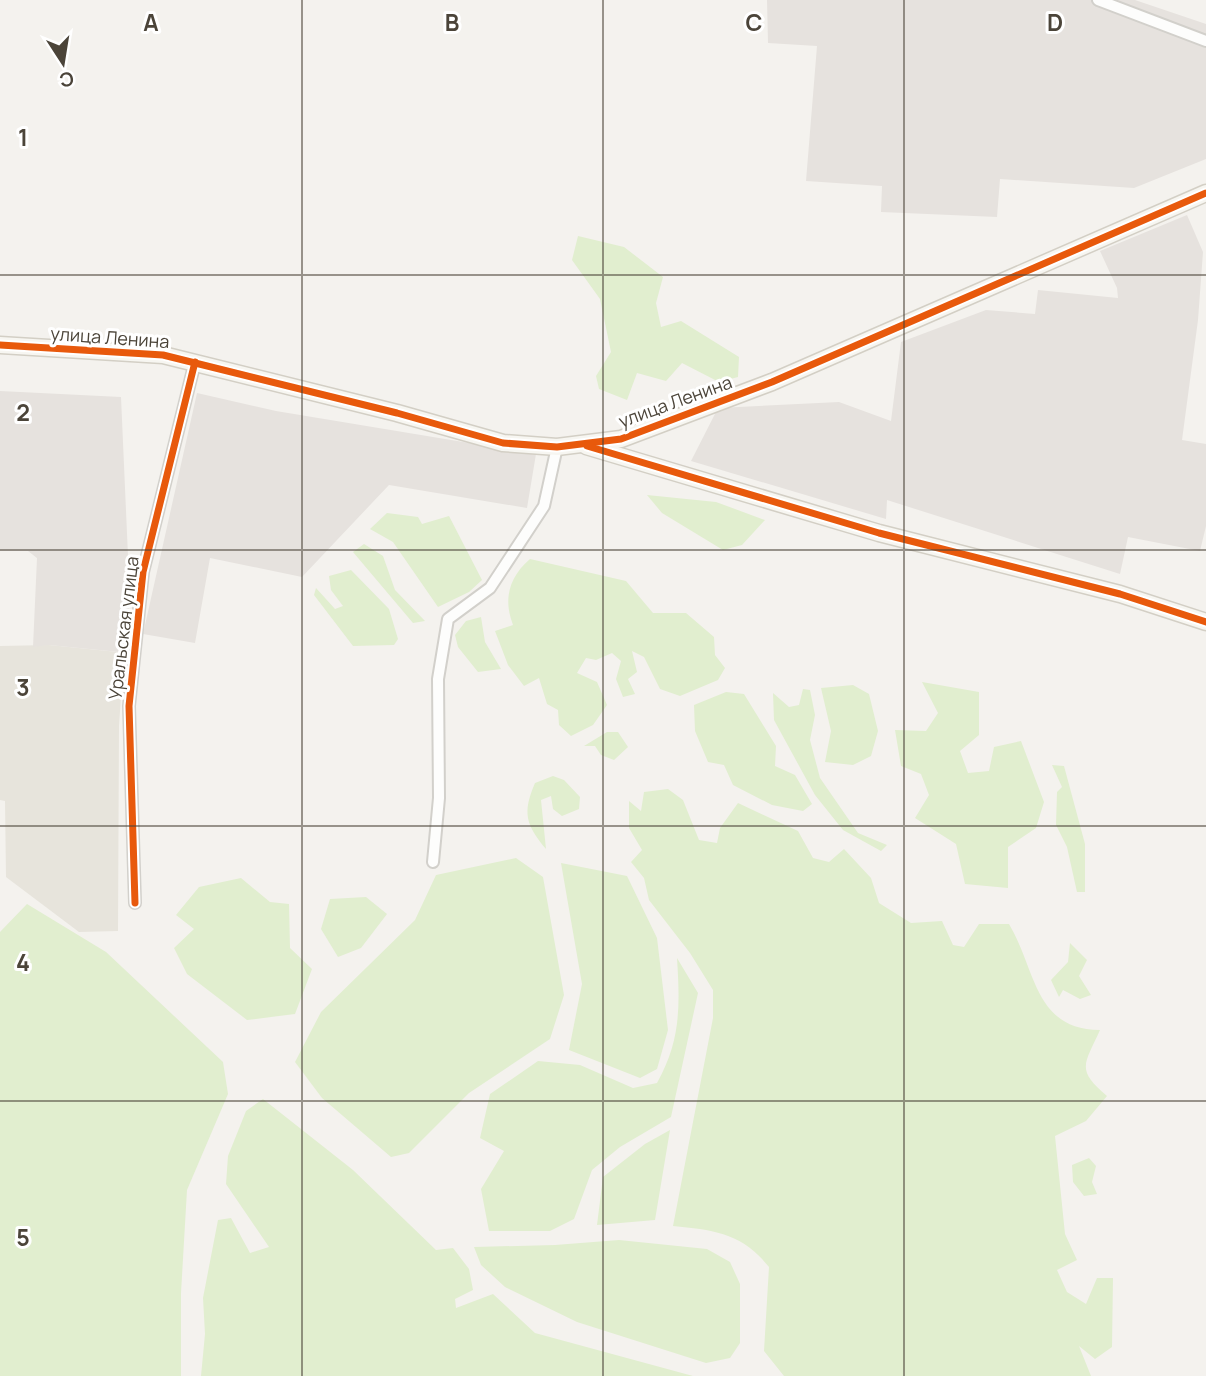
<svg xmlns="http://www.w3.org/2000/svg" width="1206" height="1376" font-family="Manrope,sans-serif">
<style>
.residential{fill:#e7e4dc}
.industrial{fill:#e6e2de}
.green{fill:#e1eecf}
.lines{fill:none;stroke-linecap:round;stroke-linejoin:round}
.street-casing{stroke:#d2d0cb;stroke-width:14}
.secondary-casing{stroke:#d3cfc5;stroke-width:19}
.street{stroke:#fdfdfc;stroke-width:10}
.secondary{stroke:#f7f6f1;stroke-width:16}
.cycleway-casing{stroke:#fff;stroke-width:11}
.cycleway{stroke:#e8590c;stroke-width:7}
.grid{fill:none;stroke:#4b4439;stroke-width:2;stroke-opacity:0.55}
.labels{text-anchor:middle;dominant-baseline:central;stroke-width:6;stroke-linejoin:round;paint-order:stroke}
.street-label{font-size:18px;fill:#4b4439;stroke:#fff}
.grid-label{font-size:23px;text-anchor:middle;font-weight:bold;fill:#4b4439;stroke:#fff;stroke-width:6;stroke-linejoin:round;paint-order:stroke}
</style>
<rect width="100%" height="100%" fill="#f4f2ee"/>
<path class="residential" d="M49,645L118,652L123,666L119,726L118,931L79,932L6,877L5,801L0,800V646Z"/>
<g class="industrial">
<path d="M767,0H1135L1206,24V159L1134,188L1000,179L997,217L881,212L882,186L806,181L817,46L768,43Z"/>
<path d="M1187,215L1203,252L1198,320L1182,440L1206,444V526L1200,551L1128,537L1120,574L887,500L886,519L691,461L718,408L839,402L891,421L901,342L986,310L1035,314L1038,290L1118,298L1117,288L1100,251Z"/>
<path d="M0,391L121,397L128,556L129,653L49,645L33,647L37,558L28,551H0Z"/>
<path d="M197,393L276,411L536,454L527,508L389,485L302,577L210,558L195,643L143,634Z"/>
</g>
<g class="green">
<path d="M578,236L624,247L663,277L656,303L661,327L681,321L739,357L738,377L719,382L682,363L666,381L637,373L627,400L599,389L596,376L611,352L600,299L572,260Z"/>
<path d="M647,495L716,502L765,520L742,545L723,550L662,513Z"/>
<path d="M387,513L418,517L422,524L449,516L482,580L469,592L438,607L393,542L370,529Z"/>
<path d="M364,544L383,556L395,590L425,621L413,623L353,552Z"/>
<path d="M530,559L626,581L653,613H686L714,637L715,655L725,668L718,680L680,696L660,689L644,657L632,651L637,672L628,679L635,694L623,697L616,679L621,661L612,653L596,660L586,658L577,673L597,682L607,705L593,725L571,736L559,725L558,710L547,704L539,678L524,686L508,665L495,631L513,625C503,599 509,577 530,559Z"/>
<path d="M351,570L389,609L398,639L394,645L353,646L314,595L316,588L335,609L343,606L331,590L329,576Z"/>
<path d="M481,617L485,642L501,669L478,672L458,647L455,635L466,621Z"/>
<path d="M922,682L979,692V735L960,751L968,773L989,771L994,747L1021,741L1044,802L1036,828L1008,847V888L965,884L956,844L915,818L929,795L921,774L901,766L895,730L926,731L938,713Z"/>
<path d="M853,685L869,694L878,731L871,756L853,765L825,762L831,731L821,688Z"/>
<path d="M803,689L810,690L815,715L810,740L820,778L858,833L887,845L881,851L843,830L815,795L774,720L773,693L789,707L799,705Z"/>
<path d="M726,692L744,694L776,746L775,766L795,775L812,804L803,811L772,805L733,785L724,765L708,762L695,731L694,705Z"/>
<path d="M607,732H618L628,747L614,760L601,755L595,746H584Z"/>
<path d="M1052,765L1064,766L1085,844V892H1077L1067,847L1056,825L1057,792L1062,787Z"/>
<path d="M553,776L564,780L580,797L579,809L562,816L553,809L551,796L541,800L546,849C526,825 522,813 535,783Z"/>
<path d="M668,789L683,800L699,840L717,843L720,828L738,803L798,831L813,858L829,862L844,849L871,878L879,903L911,923L942,921L953,945L964,947L979,924H1009C1036,969 1034,1030 1100,1030C1085,1064 1075,1069 1107,1096L1086,1121L1055,1136L1065,1234L1077,1260L1057,1270L1067,1292L1086,1304L1097,1278H1113L1112,1347L1095,1359L1079,1346L1091,1376H784L764,1351L769,1267C742,1233 714,1230 673,1226L713,1018V990L690,953L649,900L644,878L631,862L642,850L629,828V801L641,811L644,792Z"/>
<path d="M516,858L543,877L564,995L550,1039L469,1093L409,1153L391,1157L322,1098L295,1062L321,1012L415,920L436,875Z"/>
<path d="M561,863L627,876L657,938L668,1030L657,1069L640,1078L569,1050L582,984Z"/>
<path d="M241,878L270,902L289,904L290,948L312,969L295,1014L247,1020L187,974L174,948L194,929L176,915L199,887Z"/>
<path d="M366,897L387,914L361,948L338,957L321,929L330,899Z"/>
<path d="M27,904L106,952L223,1062L228,1094L187,1190L181,1293V1376H0V932Z"/>
<path d="M1070,943L1087,960L1079,976L1091,995L1080,999L1063,990L1059,997L1051,980L1068,962Z"/>
<path d="M677,958L698,993L671,1117L620,1147L592,1170L574,1219L550,1231H489L481,1189L504,1151L480,1138L490,1094L538,1061L580,1065L633,1088L657,1083C681,1040 680,1006 677,958Z"/>
<path d="M263,1099L353,1170L436,1250L453,1248L469,1269L473,1290L455,1299L456,1308L493,1294L535,1333L693,1376H201L205,1334L203,1298L218,1220L231,1218L250,1253L269,1247L226,1184L228,1156L246,1111Z"/>
<path d="M670,1130L655,1220L597,1225L603,1177L645,1144Z"/>
<path d="M1089,1158L1096,1166L1092,1182L1097,1194L1084,1196L1073,1182L1072,1165Z"/>
<path d="M619,1240L707,1249L730,1262L740,1284V1343L730,1358L706,1363L577,1322L505,1287L481,1265L474,1247L555,1245Z"/>
</g>
<g class="lines">
<g class="street-casing">
<g id="street">
<path d="M1098,0L1206,41"/>
<path d="M433,862L439,798L438,679L448,619L490,588L544,506L557,447"/>
<path d="M135,903L129,706L143,572L195,362"/>
</g>
</g>
<g class="secondary-casing">
<g id="secondary">
<path d="M0,345L163,355L397,413L503,443L557,447L621,439L772,382L1206,193"/>
<path d="M586,446L879,533L1120,594L1206,622"/>
</g>
</g>
<use href="#street" class="street"/>
<use href="#secondary" class="secondary"/>
<g class="cycleway-casing">
<g id="cycleway">
<path d="M0,345L163,355L397,413L503,443L557,447L621,439L772,382L1206,193"/>
<path d="M587,446L879,533L1120,594L1206,622"/>
<path d="M135,903L129,706L143,572L195,362"/>
</g>
</g>
<use href="#cycleway" class="cycleway"/>
</g>
<path class="grid" d="M302,0V1376M603,0V1376M904,0V1376M0,275H1206M0,550H1206M0,826H1206M0,1101H1206"/>
<g class="labels">
<g class="street-label">
<text transform="translate(110 337) rotate(4)">улица Ленина</text>
<text transform="translate(675 401) rotate(-20)">улица Ленина</text>
<text transform="translate(123 628) rotate(-83)">Уральская улица</text>
</g>
</g>
<g class="grid-label">
<text x="151" y="31">A</text>
<text x="452" y="31">B</text>
<text x="754" y="31">C</text>
<text x="1055" y="31">D</text>
<text x="23" y="146">1</text>
<text x="23" y="421">2</text>
<text x="23" y="696">3</text>
<text x="23" y="971">4</text>
<text x="23" y="1246">5</text>
</g>
<g transform="translate(63 63) rotate(168)" stroke="#ffffff" stroke-width="5" paint-order="stroke">
<path d="M0-5L12 26L0 18L-12 26Z" fill="#4b4439"/>
<text y="-10" font-size="19" font-weight="bold" text-anchor="middle" fill="#4b4439">С</text>
</g>
</svg>
